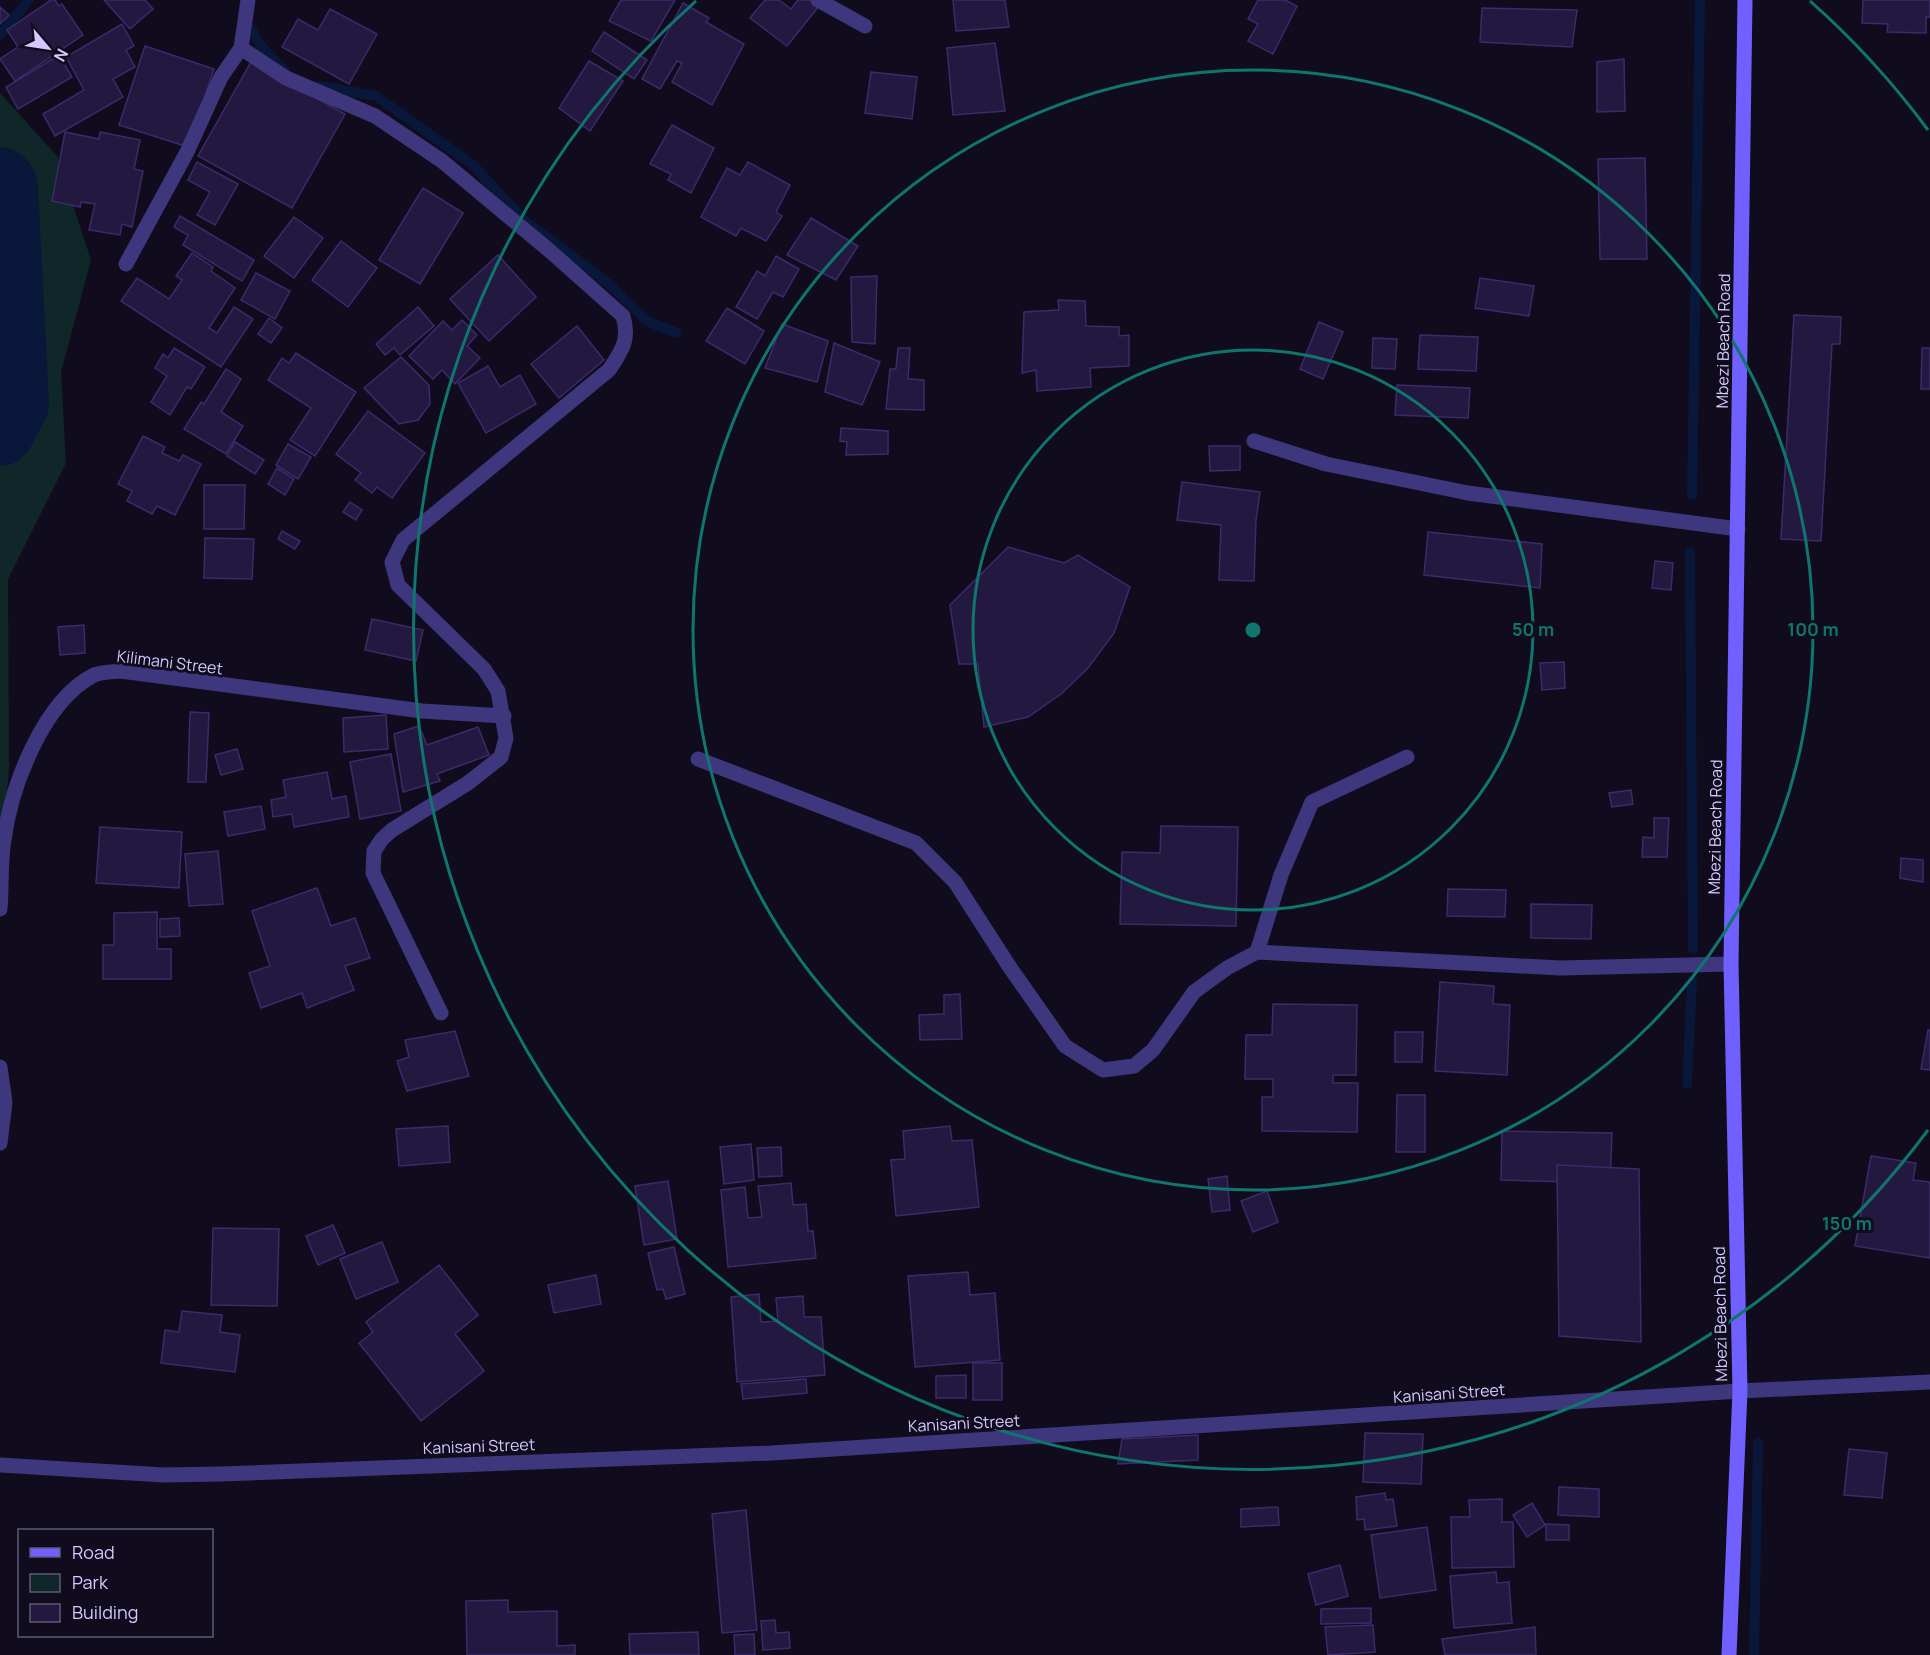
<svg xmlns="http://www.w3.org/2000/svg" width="1930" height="1655" font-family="Manrope,sans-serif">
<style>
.green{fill:#0f2728}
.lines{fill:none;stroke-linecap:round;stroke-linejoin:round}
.stream{stroke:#09173a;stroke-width:10}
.river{stroke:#09173a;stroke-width:68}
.building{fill:#23183f;stroke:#3c2a6b;stroke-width:1.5}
.service{stroke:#3f377d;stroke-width:15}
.minor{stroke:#3f377d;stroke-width:15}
.secondary{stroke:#7060ff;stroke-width:15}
.ring{fill:none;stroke:#0f766e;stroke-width:3}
.labels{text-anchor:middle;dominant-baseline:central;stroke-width:6;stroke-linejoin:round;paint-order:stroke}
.street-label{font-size:16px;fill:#d3c9ff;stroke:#100c1e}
.centre{fill:#0f766e;stroke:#100c1e;stroke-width:3}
.ring-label{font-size:18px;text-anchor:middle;font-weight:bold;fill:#0f766e;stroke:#100c1e;stroke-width:6;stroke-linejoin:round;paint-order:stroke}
</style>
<rect width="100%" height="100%" fill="#100c1e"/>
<path class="green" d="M0,93L57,156L91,260L61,372L66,463L8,579L9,768L0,875V274L5,247L0,237Z"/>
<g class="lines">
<g class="stream">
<path d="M250,27L260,45L286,72"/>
<path d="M0,35L29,0"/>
<path d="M319,86L376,96L473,165L524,220L608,283L647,321L677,333"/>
<path d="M1692,495L1700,0"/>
<path d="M1690,552L1693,949"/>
<path d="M1687,1084L1692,981"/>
<path d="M1754,1655L1758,1443"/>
</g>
<path class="river" d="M0,181L4,187L15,404L0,432"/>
</g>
<g class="building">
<path d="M51,0H55L59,6L62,4L83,35L15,81L0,59L18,47L7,30Z"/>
<path d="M104,0H145L153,9L130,29Z"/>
<path d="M621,0H675L651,41L609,21Z"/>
<path d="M765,0H779L791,9L798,0H812L819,6L787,46L750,18Z"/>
<path d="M953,0H1005L1009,27L956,31Z"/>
<path d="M1258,0H1285L1297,6L1273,54L1248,41L1258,24L1248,19Z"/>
<path d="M1863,0H1930V17H1926V33L1887,32L1888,24L1862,23Z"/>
<path d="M683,3L709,18L706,22L744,44L712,105L672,82L682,63L677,61L660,89L642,79Z"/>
<path d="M0,7L9,15L0,24Z"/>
<path d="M1482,8L1577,10L1572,47L1480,42Z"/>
<path d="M330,9L377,34L349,84L282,47L298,19L318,30Z"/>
<path d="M122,24L134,46L126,50L135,67L113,79L123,97L55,136L43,114L84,90L66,57Z"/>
<path d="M604,32L647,60L634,79L592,51Z"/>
<path d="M995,43L1005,111L953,115L947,48Z"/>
<path d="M145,46L214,69L188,147L119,125Z"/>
<path d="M59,55L72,77L18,109L6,87Z"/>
<path d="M1624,59L1625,111L1597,112V62Z"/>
<path d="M589,61L623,81L590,131L559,108Z"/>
<path d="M251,62L345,114L292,208L198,156Z"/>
<path d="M871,72L917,77L912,119L865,113Z"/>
<path d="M672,125L714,148L691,193L668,180L671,174L650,164Z"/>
<path d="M65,132L99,139L100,132L140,140L134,169L143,171L132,227L122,224L120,235L89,230L95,204L81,202L80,207L52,201Z"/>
<path d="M1645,158L1647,259H1600L1598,159Z"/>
<path d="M197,162L238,184L215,225L197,215L210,192L188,180Z"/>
<path d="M748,162L790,185L776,212L782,216L766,241L741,228L736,236L701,217L727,168L740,175Z"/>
<path d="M423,188L463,213L420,284L379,260Z"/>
<path d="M180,216L254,260L242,281L183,245L188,235L174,227Z"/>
<path d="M294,217L323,238L294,278L264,256Z"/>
<path d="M811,218L858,246L836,280L787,255Z"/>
<path d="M341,241L377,268L348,307L312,280Z"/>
<path d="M192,253L213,267L211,271L235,288L209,328L217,333L234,307L253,319L221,367L121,301L137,278L169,299L182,280L176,276Z"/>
<path d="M498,255L536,297L489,341L450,299Z"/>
<path d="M776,256L799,269L783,297L773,292L757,319L736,307L757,271L765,276Z"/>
<path d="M256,273L290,291L275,319L241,300Z"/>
<path d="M877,276L875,344L852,342L851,277Z"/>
<path d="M1480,278L1534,286L1529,316L1475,308Z"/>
<path d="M1058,300L1085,301L1086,326L1119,327V336L1129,335V366L1090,368L1091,387L1037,391L1036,370L1022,373L1024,312L1059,310Z"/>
<path d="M418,307L434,326L400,355L394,348L385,355L376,344Z"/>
<path d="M727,308L764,331L745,364L706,341Z"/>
<path d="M1794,315L1841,317L1840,344H1832L1821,541L1781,539Z"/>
<path d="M269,318L282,328L271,343L258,334Z"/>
<path d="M462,320L477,335L467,346L480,358L455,384L442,370L433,379L409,356L443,321L452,330Z"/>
<path d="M1319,322L1343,332L1323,379L1300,369Z"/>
<path d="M782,324L828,341L817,382L765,368Z"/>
<path d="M577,326L604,360L559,398L531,364Z"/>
<path d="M1420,335L1478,337L1476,371L1418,369Z"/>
<path d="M1373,338L1397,339L1395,369L1372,368Z"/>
<path d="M834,343L880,362L862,405L825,392Z"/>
<path d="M174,348L205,367L191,389L187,387L170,415L151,402L167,376L155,368L163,354L168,358Z"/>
<path d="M898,348H910L908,379L924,380V410L886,409L890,369H896Z"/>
<path d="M1922,348H1930V389H1921Z"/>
<path d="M296,353L356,392L315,456L290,440L311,408L268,380L282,358L289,363Z"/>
<path d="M401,357L429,385L430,404L418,420L399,424L364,388Z"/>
<path d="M488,366L500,387L520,375L536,404L486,433L458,383Z"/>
<path d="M226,369L241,379L221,412L243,426L226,454L184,429L201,402L204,404Z"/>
<path d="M1397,385L1470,388L1468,418L1395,415Z"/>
<path d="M368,411L425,453L392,498L377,487L372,493L355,480L361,473L336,454Z"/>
<path d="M841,428L888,431V454L846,455L847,442L840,441Z"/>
<path d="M143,436L165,447L162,453L179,461L183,455L201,464L175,515L157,506L152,514L127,501L132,491L118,484Z"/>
<path d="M235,442L264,460L255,474L227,456Z"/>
<path d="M288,444L311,457L298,479L276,465Z"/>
<path d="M1209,446H1240V470L1210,471Z"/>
<path d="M277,468L294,479L285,495L268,484Z"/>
<path d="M1182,482L1260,492L1256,520L1254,581L1219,580L1221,525L1177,520Z"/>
<path d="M204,485H245L244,529H204Z"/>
<path d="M350,502L362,510L356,520L343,512Z"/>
<path d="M282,531L300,541L295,549L278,539Z"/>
<path d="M1428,532L1542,544L1540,588L1424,575Z"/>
<path d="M205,538L254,539L252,579L204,578Z"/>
<path d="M1008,547L1064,563L1078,555L1130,587L1114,633L1088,668L1061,694L1028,717L984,727L978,664H959L950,605Z"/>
<path d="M1655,561L1673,563L1671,590L1652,588Z"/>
<path d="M372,619L423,630L416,661L365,650Z"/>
<path d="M84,625L85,653L60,655L58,627Z"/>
<path d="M1564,662L1565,688L1542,690L1540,663Z"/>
<path d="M190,712L209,713L206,782H188Z"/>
<path d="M386,715L388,749L344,752L343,718Z"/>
<path d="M419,726L427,745L478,727L489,755L437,774L440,781L403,792L394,734Z"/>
<path d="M237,749L243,769L221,775L215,755Z"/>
<path d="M391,754L401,811L360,819L350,762Z"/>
<path d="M327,772L332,799L346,796L349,817L294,827L292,814L273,817L271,800L286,797L283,780Z"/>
<path d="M1631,790L1633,804L1612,807L1609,793Z"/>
<path d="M261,806L265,829L228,836L224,812Z"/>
<path d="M1654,818H1669L1667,857H1642L1643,837L1654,838Z"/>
<path d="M1161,826L1238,827L1236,926L1120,924L1122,852L1160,853Z"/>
<path d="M100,827L182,832L179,888L96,883Z"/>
<path d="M218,851L223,904L189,906L185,854Z"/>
<path d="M1901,858L1923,860V882L1900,878Z"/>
<path d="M317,888L331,926L355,918L370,958L345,966L354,990L307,1008L302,993L261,1008L249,973L270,966L252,911Z"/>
<path d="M1448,889L1506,890L1505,917L1447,916Z"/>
<path d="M1531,904L1592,905L1591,939L1531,938Z"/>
<path d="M157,912V949H171V979H103V945H114V913Z"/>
<path d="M179,918L180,936L160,937V919Z"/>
<path d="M1440,982L1494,986L1493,1004L1510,1005L1507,1075L1435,1071Z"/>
<path d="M960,994L962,1039L920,1040L919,1015L944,1014V995Z"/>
<path d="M1273,1004L1357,1005L1356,1075H1333V1083H1358L1357,1132L1262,1131V1097H1273V1079H1245L1246,1035H1272Z"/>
<path d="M1928,1030H1930V1070L1921,1069Z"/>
<path d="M455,1031L469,1076L407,1091L397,1061L409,1057L405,1040Z"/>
<path d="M1395,1032H1423L1422,1062H1395Z"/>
<path d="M1397,1095H1425V1152H1396Z"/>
<path d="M448,1126L450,1162L399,1166L396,1129Z"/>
<path d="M950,1126L952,1141L972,1140L979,1207L896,1216L891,1160L905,1159L903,1131Z"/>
<path d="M1502,1131L1612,1133L1610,1183L1501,1180Z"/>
<path d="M751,1144L754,1180L724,1184L720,1147Z"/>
<path d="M781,1147L782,1176L759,1177L757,1148Z"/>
<path d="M1871,1156L1916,1163L1913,1180L1930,1182V1258L1855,1246Z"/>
<path d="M1557,1165L1639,1169L1641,1342L1559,1336Z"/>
<path d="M1227,1176L1230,1210L1212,1212L1208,1179Z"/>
<path d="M668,1181L677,1239L644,1245L635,1186Z"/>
<path d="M791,1183L793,1205L806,1204L808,1231H813L816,1258L728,1267L721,1190L745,1187L748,1218L762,1217L758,1186Z"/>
<path d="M1267,1191L1278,1222L1253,1232L1241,1201Z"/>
<path d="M333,1225L345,1253L318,1265L306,1236Z"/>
<path d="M213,1228L279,1229L277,1306L211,1305Z"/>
<path d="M382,1242L398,1282L356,1299L340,1259Z"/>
<path d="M674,1247L685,1294L666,1299L663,1289L657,1290L648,1253Z"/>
<path d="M439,1265L478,1315L455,1334L484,1371L421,1421L359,1343L373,1332L366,1322Z"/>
<path d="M968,1272L970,1295L995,1293L1000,1360L915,1367L908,1276Z"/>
<path d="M596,1275L601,1304L554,1313L548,1285Z"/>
<path d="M759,1294L761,1322L778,1321L776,1298L803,1296L804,1317H821L825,1375L737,1382L731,1297Z"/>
<path d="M182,1311L222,1315L220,1332L240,1335L235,1372L161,1363L165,1330L179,1332Z"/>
<rect x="973" y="1363" width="29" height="37"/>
<path d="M966,1375V1398H936V1376Z"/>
<path d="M806,1379L807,1393L743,1399L741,1384Z"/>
<path d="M1365,1433L1423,1434L1421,1484L1363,1482Z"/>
<path d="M1198,1435V1460L1118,1464L1122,1439Z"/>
<path d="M1849,1449L1887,1453L1882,1498L1844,1495Z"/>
<path d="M1559,1487L1599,1489V1517L1558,1515Z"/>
<path d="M1385,1493L1386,1500L1393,1499L1397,1526L1365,1530L1364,1519L1357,1520L1356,1497Z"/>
<path d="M1502,1499V1522H1513L1514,1567L1452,1568L1451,1517H1470L1469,1500Z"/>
<path d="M1532,1503L1545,1525L1527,1537L1513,1515Z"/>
<path d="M1278,1507L1279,1525L1241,1527V1509Z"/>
<path d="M746,1510L757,1630L722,1633L712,1514Z"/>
<path d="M1546,1524L1569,1525V1540H1546Z"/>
<path d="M1427,1527L1436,1590L1380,1598L1371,1535Z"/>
<path d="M1340,1565L1348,1596L1316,1605L1308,1574Z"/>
<path d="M1496,1572L1497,1583L1509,1582L1512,1623L1454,1628L1450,1576Z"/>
<path d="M508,1600V1612L557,1611V1646L575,1645V1655H467L466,1601Z"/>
<path d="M1371,1608V1623L1321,1624V1609Z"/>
<path d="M775,1620L776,1633L789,1632L790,1648L763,1650L761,1621Z"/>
<path d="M1373,1625L1375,1652L1328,1655L1325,1627Z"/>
<path d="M1535,1627L1536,1655H1445L1442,1639Z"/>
<path d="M698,1632L699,1655H630L629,1634Z"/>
<path d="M754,1634L755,1655H735L734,1635Z"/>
</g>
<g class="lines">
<path class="service" d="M1257,952L1281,875L1312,802L1407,757"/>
<g class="minor">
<path d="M818,0L865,26"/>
<path d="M241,48L286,78L375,116L442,161L550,251L623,316C630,340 622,350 609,370L403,540L392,562L398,585L484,669L498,691L506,738L501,757L468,783L392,830L382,839L374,851L373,873L441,1013"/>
<path d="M126,264L187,152L221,77L241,48L248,0"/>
<path d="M1254,441L1326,464L1468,493L1738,529"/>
<path d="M698,759L916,843L955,882L1009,966L1065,1046L1103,1070L1134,1066L1153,1050L1194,992L1227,968L1257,952L1560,968L1731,964"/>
<path d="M0,909C2,887 0,863 4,840C11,787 43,701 94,675C101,672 112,672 121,671L422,711L504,716"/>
<path d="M0,1067L5,1102L0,1143"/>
<path d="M0,1465L164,1475L221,1474L772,1453L1740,1391L1930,1382"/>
</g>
<path class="secondary" d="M1729,1655L1740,1391L1731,964L1745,0"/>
</g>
<g class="ring">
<circle cx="1253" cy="630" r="280"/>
<circle cx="1253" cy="630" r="560"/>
<path d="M1928 1130A840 840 0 1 1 696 1M1810 1A840 840 0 0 1 1928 130"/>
</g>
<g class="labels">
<g class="street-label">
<text transform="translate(1723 341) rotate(-89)">Mbezi Beach Road</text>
<text transform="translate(170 662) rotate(7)">Kilimani Street</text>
<text transform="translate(1715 827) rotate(-89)">Mbezi Beach Road</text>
<text transform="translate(1720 1314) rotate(-91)">Mbezi Beach Road</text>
<text transform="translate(1449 1393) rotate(-4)">Kanisani Street</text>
<text transform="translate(964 1423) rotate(-3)">Kanisani Street</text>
<text transform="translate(479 1446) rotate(-2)">Kanisani Street</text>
</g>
</g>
<circle cx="1253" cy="630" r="9" class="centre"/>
<g class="ring-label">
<text x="1533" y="636">50 m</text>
<text x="1813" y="636">100 m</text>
<text x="1847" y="1230">150 m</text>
</g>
<rect x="18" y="1529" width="195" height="108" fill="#100c1e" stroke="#5e5878" stroke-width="1.5"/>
<rect x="30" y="1548" width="30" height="9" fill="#7060ff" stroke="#5e5878" stroke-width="1.5"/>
<text x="72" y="1559" font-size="18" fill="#d3c9ff">Road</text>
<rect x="30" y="1574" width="30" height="18" fill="#0f2728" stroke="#5e5878" stroke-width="1.5"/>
<text x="72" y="1589" font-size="18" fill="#d3c9ff">Park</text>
<rect x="30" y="1604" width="30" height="18" fill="#23183f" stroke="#5e5878" stroke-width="1.5"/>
<text x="72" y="1619" font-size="18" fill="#d3c9ff">Building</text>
<g transform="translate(48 48) rotate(119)" stroke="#100c1e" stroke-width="4.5" paint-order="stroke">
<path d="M0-4.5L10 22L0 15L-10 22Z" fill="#d3c9ff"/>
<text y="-9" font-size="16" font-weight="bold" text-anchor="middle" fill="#d3c9ff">N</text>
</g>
</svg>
